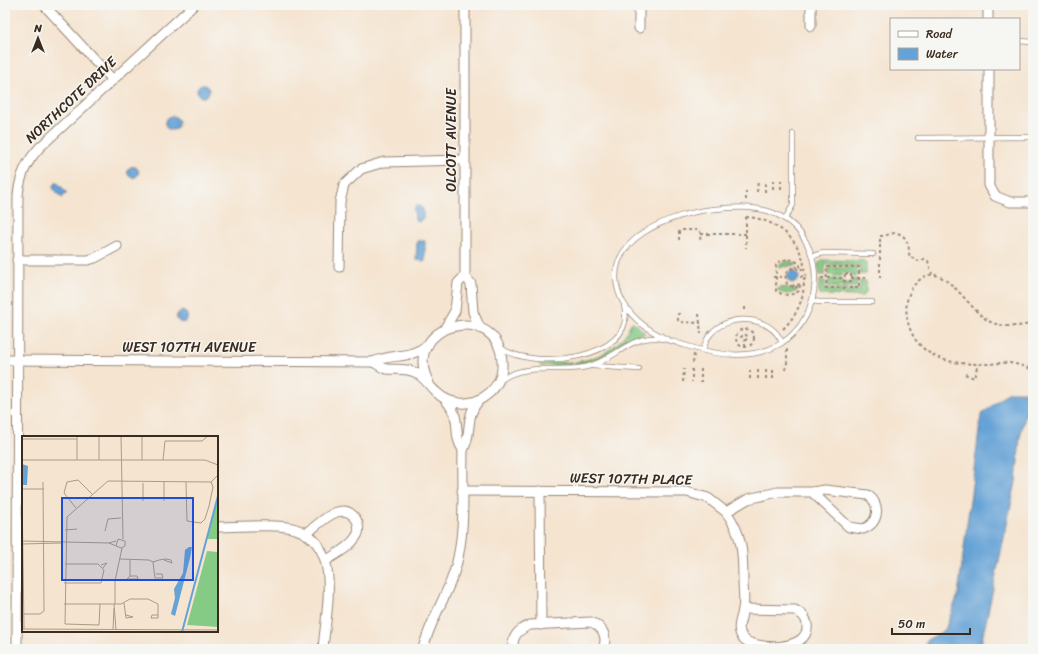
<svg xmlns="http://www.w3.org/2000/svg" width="1038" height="654" font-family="Sriracha,sans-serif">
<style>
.green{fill:#85cb85;stroke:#607a52}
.water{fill:#65a2d6;stroke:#50667a}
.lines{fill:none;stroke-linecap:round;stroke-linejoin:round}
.lane-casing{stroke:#988777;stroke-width:6}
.street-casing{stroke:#988777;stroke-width:11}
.path{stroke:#988777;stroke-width:2;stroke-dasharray:3 3;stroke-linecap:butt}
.lane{stroke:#fff;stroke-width:4.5}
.street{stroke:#fff;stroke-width:9}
.labels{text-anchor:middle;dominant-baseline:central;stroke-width:3;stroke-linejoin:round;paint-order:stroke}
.street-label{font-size:14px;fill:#3b2a1e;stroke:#f6f6f2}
.inset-river{fill:none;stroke:#65a2d6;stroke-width:2}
.inset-road{fill:none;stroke:#ab9a89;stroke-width:1}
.view{fill:#1d4ed8;fill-opacity:0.15;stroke:#1d4ed8;stroke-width:2}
.inset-edge{fill:none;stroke:#3b2a1e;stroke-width:2}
</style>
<rect width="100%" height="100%" fill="#f6f6f2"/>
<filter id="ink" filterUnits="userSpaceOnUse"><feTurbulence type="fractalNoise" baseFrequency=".025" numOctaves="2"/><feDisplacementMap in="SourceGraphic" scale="8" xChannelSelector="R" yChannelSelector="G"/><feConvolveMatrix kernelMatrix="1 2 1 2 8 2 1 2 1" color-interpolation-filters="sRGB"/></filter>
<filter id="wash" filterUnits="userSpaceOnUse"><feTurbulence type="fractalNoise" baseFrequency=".012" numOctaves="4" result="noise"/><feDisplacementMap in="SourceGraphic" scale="16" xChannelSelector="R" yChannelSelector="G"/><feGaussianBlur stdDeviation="0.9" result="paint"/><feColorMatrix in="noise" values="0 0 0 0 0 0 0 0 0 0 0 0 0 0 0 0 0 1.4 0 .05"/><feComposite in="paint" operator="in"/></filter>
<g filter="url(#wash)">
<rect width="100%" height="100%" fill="#f5e4d0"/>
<g class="green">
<path d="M822,260L864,261L866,263V274H860V266L825,265V275H820L818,264Z"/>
<path d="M788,261L798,264L785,267L784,266L781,268L778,265Z"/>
<path d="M828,268H857V276H853L852,273H843L841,276L828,275Z"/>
<path d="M832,279H841L843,283H852L853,280L857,279V287H828V281Z"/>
<path d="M819,281H825V290H860V281H866V293L862,296L821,295L819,292Z"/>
<path d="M781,287L783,289L785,287L792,290H798C791,295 784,295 777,290Z"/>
<path d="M633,322L645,333L629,338L611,352L598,359L575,365V362C599,359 623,346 631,323Z"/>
<path d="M540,362H572V365L540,366Z"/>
</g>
<g class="water">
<circle cx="203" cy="91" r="6"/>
<circle cx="172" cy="123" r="7"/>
<circle cx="133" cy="172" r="5.5"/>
<path d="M57,182L67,193L62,198L52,187Z"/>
<path d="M420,206L423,209V218L419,222L415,220L414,209L416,206Z"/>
<path d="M417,241H425V261L416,260Z"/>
<circle cx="793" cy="277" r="6"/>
<circle cx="182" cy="317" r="5.5"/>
<path d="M1008,392H1031L1020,437L1016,482L980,649H923L927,640L945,630L958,595L981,415Z"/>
</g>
</g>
<g filter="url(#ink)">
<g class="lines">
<g class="lane-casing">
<g id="lane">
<path d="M1019,41L1033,42"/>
<path d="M918,138L1033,137"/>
<path d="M785,219L793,205V134"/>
<path d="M812,256L824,253L873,254"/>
<path d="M812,301L820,302H872"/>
<path d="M500,347C529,371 639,361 624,306"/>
<path d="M703,350C705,345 706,340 709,336C726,312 772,315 782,343"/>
<path d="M593,366L639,369"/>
<path d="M501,380C525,362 559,373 586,367C611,362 627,339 652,338C664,337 673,342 684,345C714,355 751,361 780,344C825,318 828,241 780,216C759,205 738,207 715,209C673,213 598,239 620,296C629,317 647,330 667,339"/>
</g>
</g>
<g class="street-casing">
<g id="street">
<path d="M44,5L113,80"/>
<path d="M465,5V276L471,284L473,312L480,328"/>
<path d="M639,5V28"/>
<path d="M988,5V19"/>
<path d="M811,26V5"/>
<path d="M989,69V185L995,196L1010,202H1033"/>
<path d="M17,260H88L95,258L117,246"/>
<path d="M339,267L340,202L344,185L361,169L384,162L464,160"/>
<path d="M445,328L455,311L458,283L465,276"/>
<path d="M5,360L373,362C395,352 406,361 428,345"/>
<path d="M373,362C377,364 382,368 387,369C396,370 405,368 414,372C424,376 428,385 436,392C450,406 473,407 488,394C498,386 503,374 502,362C499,299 398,324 429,383"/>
<path d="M463,450C473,433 464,417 479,400"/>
<path d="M462,491L687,492L708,498L726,512L748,499L778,492H812L825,490L868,495C881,505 879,523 863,529L849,527L812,492"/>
<path d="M540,491L541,625"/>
<path d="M726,512C743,534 743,555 743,581C743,590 745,600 743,609C742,619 735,628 743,638C752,650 811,653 807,624C806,617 801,613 795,610L743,609"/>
<path d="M217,527C240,527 264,524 287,527C345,536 326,609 323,649"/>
<path d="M306,534C319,524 342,498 356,519C359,524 360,532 356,537C350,547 336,554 327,560"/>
<path d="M17,649L18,195C20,176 26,162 40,147L194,5"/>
<path d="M423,649C430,620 448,595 456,566C466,529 462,489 463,450C454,436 459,430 455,416C453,409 449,404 445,399"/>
<path d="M513,649C512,636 518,630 530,625L591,622C603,627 608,637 603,649"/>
</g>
</g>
<g class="path">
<path d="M773,180V192"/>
<path d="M781,180V192"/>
<path d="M757,192L758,180"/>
<path d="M765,192V180"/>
<path d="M746,200V191"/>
<path d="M746,217C771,218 796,235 803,260C805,266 803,272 807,278L803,280L801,277L804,275"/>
<path d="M746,217V248"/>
<path d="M701,234H746"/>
<path d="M680,239H679V232L681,230H699L701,234L700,240"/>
<path d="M827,267H859V288H826Z"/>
<path d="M791,268L796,270L798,268"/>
<path d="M845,274H851V281H844Z"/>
<path d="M773,277H784"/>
<path d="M821,278H844"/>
<path d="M851,278H866"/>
<path d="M880,278V236C886,236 891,233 896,233C907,234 910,248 909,256L918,261L924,259L928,261L932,274"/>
<path d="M800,285L799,291C791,296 784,296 776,291V264C784,258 792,258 800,264V269"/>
<path d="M798,286L795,288L787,284L785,274L794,266L804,270"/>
<path d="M792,287L794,285L804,284"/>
<path d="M745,307V313"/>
<path d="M680,314H678V320L680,322L701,323"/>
<path d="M699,314L701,334"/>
<path d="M1033,323C1020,327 1001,328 989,321C969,311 944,260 921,279C913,284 909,292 907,301C905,314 908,328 915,339C932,363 959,364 986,364C994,364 1002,362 1010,363C1018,364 1025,367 1033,370"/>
<circle cx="745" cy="338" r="9"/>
<path d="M783,329C797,315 804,300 804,280"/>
<path d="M745,347V341L748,337L745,334L741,337L745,341"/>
<path d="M693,363L694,354"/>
<path d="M692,369V382"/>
<path d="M701,369V383"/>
<path d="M750,370V382"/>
<path d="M758,370V382"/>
<path d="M766,370V382"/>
<path d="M773,370V382"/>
<path d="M785,370L787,363V349"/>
<path d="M965,374L974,378L978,364"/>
<path d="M683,382L684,369"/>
</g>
<use href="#lane" class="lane"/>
<use href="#street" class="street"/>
</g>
</g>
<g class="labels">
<g class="street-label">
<text transform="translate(71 100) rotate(-43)">NORTHCOTE DRIVE</text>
<text transform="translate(451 140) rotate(-90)">OLCOTT AVENUE</text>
<text x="189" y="347">WEST 107TH AVENUE</text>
<text transform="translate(631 479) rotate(1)">WEST 107TH PLACE</text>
</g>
</g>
<g transform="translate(22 436)">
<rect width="196" height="196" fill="#f5e4d0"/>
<path d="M196,60V103H186L185,101ZM185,115L196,116V191L165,189Z" fill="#85cb85"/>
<path d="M0,28L6,30L5,49H0ZM167,111H170L168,122L153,180L149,178L153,162L152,153L161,137L163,114Z" fill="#65a2d6"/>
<path class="inset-river" d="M160,196L196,60"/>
<path class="inset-road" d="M55,0V24M99,0L101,103M0,3H55M0,24H183L196,29M77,24V0M120,24V0M141,24L143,5H180L186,0M164,46L165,85L179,87L183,83L187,70L191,51L189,46L196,39M121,47V65M0,53L2,193M0,53H22M142,65V46M54,72L42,57L45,46L56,44L70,58M43,94L55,93M83,95L86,83L99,82M0,105L87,107L94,105M87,107L99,112L103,110V105L96,103L94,110M0,108L39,107M98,123L127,124L131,126L137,124L144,123L149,124L150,127L142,124M108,124V140L105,143H116L115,140H108M131,126L133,142H141L140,138H134M79,129L85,127L81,132M42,147H79L82,134L76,128H43M102,167L104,182L111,181L104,179M42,168H99L108,163H126L136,168V182H129L130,179H136M78,168L77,189L43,188L45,81L86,45L189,46M92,168L94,194M93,168V145L100,112M0,178H18L22,175L21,46M0,193L196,194M91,194L92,172"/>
<path class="view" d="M40,62H171V144H40Z"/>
<rect width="196" height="196" class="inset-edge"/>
</g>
<rect width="1038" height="654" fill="none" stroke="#f6f6f2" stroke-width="20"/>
<rect x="890" y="18" width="130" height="52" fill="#f6f6f2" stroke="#aba49d"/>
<rect x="898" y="31" width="20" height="6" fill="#ffffff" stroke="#aba49d"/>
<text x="926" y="38" font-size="12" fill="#3b2a1e">Road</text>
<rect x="898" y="48" width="20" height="12" fill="#65a2d6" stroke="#aba49d"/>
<text x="926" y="58" font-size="12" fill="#3b2a1e">Water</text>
<g transform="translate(38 38)" stroke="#f6f6f2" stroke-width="3" paint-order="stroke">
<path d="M0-3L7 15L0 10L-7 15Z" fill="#3b2a1e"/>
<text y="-6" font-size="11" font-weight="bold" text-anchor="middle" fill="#3b2a1e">N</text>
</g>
<path d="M892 628v6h78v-6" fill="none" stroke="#3b2a1e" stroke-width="2"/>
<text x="898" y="628" font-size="12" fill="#3b2a1e" stroke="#f6f6f2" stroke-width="3" paint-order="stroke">50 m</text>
</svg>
